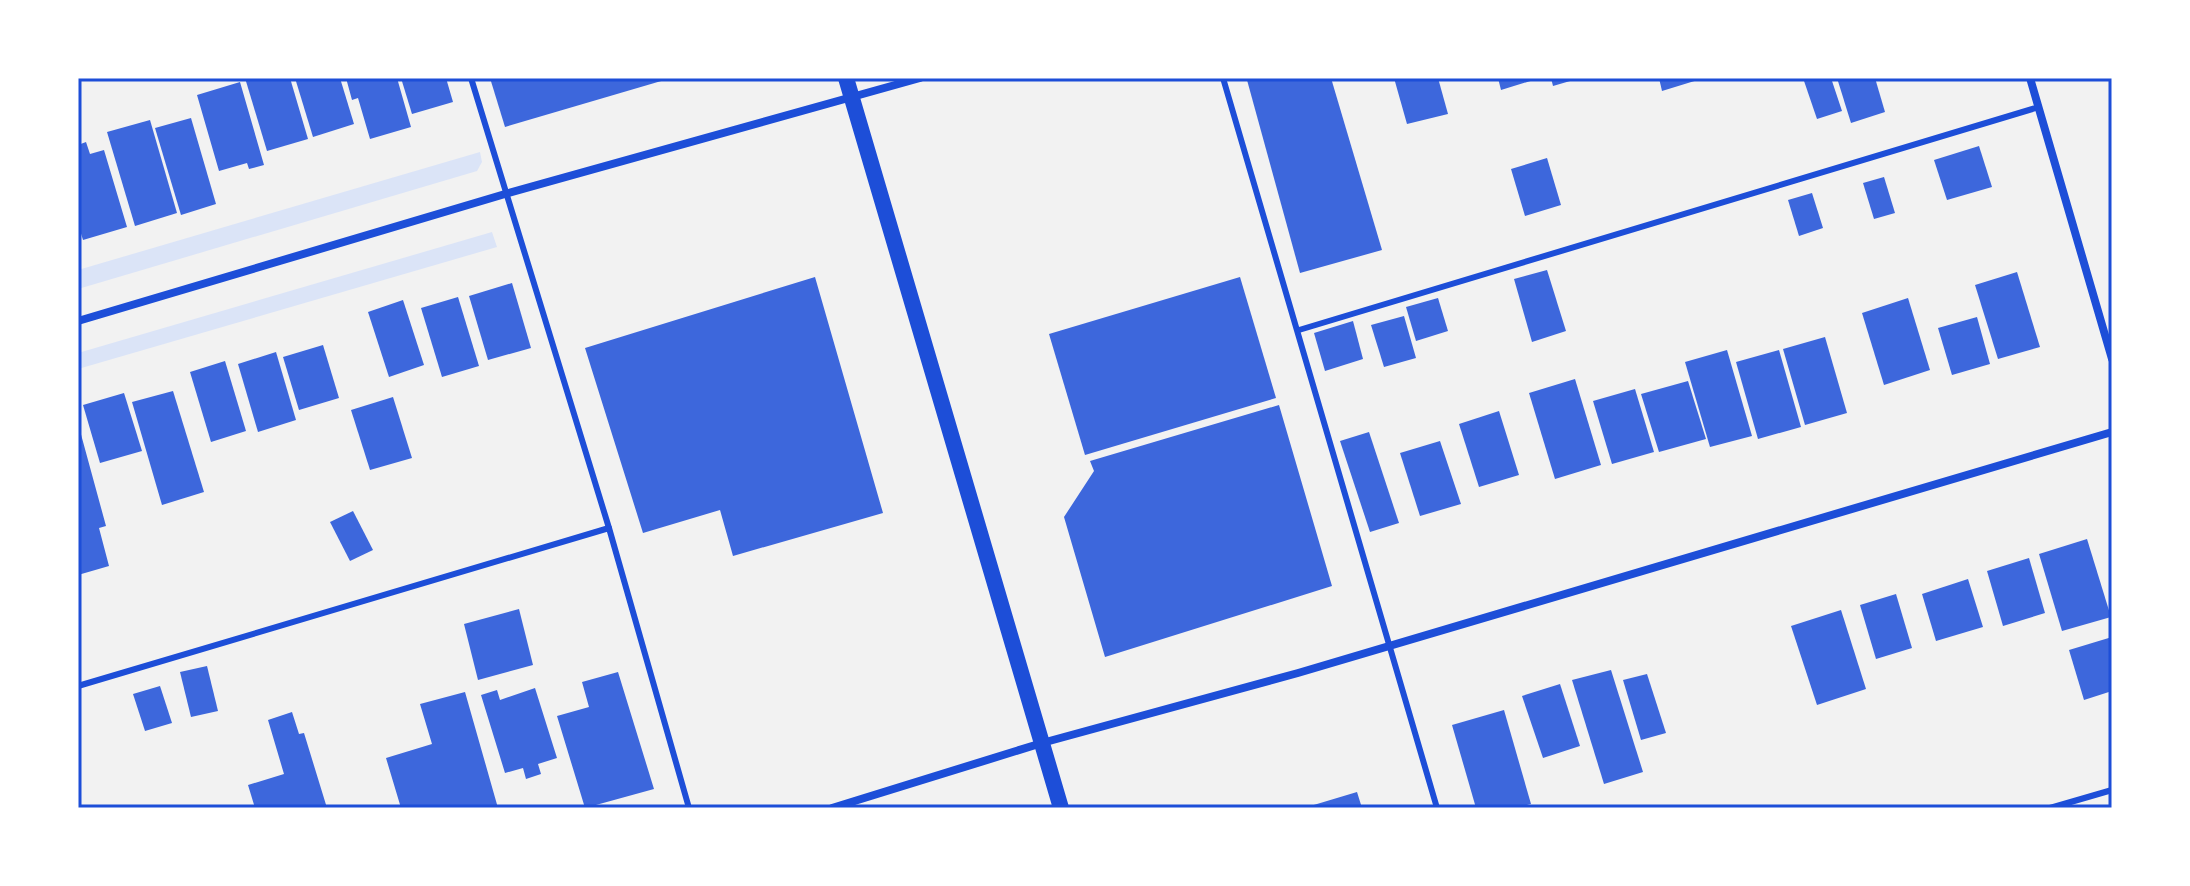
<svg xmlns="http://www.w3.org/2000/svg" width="2190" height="886" font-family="'Golos Text',sans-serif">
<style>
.green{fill:#dbe4f7}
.building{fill:#3d67dc}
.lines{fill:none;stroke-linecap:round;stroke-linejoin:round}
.service{stroke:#1d4ed8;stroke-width:6}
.minor{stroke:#1d4ed8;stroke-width:8}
.secondary{stroke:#1d4ed8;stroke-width:16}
.neatline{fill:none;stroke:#1d4ed8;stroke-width:3}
</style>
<rect width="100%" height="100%" fill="#f2f2f2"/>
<g class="green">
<path d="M480,152L482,162L477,171L78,289V270Z"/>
<path d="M492,232L497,247L78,369V353Z"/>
</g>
<g class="building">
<path d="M245,78H290L308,139L267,151Z"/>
<path d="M295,78H340L354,124L313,137Z"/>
<path d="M346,78H397L411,127L370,139L358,98L352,100Z"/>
<path d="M401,78H446L453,102L412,114Z"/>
<path d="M490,78H668V79L505,127Z"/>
<path d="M1254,78H1331L1382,250L1300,273L1247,80Z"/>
<path d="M1394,78H1438L1448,114L1407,124Z"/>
<path d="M1498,78H1537V79L1501,90Z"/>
<path d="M1551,78H1577V79L1553,86Z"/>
<path d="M1659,78H1701V79L1662,91Z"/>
<path d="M1803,78H1831L1842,111L1817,119Z"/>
<path d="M1837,78H1875L1885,112L1851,123Z"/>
<path d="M240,82L264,165L249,169L247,163L219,171L197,95Z"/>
<path d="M191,118L216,204L181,215L155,128Z"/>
<path d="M150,120L177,213L135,226L107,132Z"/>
<path d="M86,142L90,154L104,150L127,227L83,240L78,224V145Z"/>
<path d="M1979,146L1992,187L1947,200L1934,160Z"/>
<path d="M1547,158L1561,205L1525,216L1511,169Z"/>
<path d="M1884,177L1895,213L1874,219L1863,183Z"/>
<path d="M1812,193L1823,228L1799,236L1788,200Z"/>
<path d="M1547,270L1566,331L1532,342L1514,279Z"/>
<path d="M2017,272L2040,347L1998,359L1975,285Z"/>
<path d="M815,277L883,513L733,556L720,510L643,533L585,348Z"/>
<path d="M1240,277L1276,398L1085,455L1049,334Z"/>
<path d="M512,283L531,348L488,360L469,296Z"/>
<path d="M458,297L479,366L442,377L421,308Z"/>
<path d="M1438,298L1448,331L1416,341L1406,307Z"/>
<path d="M1908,298L1930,370L1884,385L1862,313Z"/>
<path d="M403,300L424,365L389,377L368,312Z"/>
<path d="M1404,316L1416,358L1384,367L1371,325Z"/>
<path d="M1977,317L1990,364L1952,375L1938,328Z"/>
<path d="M1353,321L1363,359L1325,371L1314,333Z"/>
<path d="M1825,337L1847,413L1805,425L1783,349Z"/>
<path d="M323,345L339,398L299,410L283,357Z"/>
<path d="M1727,350L1752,436L1710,447L1685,362Z"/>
<path d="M1779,350L1801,427L1758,439L1736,362Z"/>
<path d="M276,352L296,420L258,432L238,364Z"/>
<path d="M225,361L246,431L211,442L190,372Z"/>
<path d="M1575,379L1601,465L1555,479L1529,393Z"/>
<path d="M1688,381L1706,439L1659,452L1641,394Z"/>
<path d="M1635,389L1654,452L1612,464L1593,401Z"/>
<path d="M173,391L204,492L162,505L132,402Z"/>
<path d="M124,393L142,451L100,463L83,405Z"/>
<path d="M393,397L412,458L370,470L351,410Z"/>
<path d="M1279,405L1332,586L1105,657L1064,517L1094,471L1090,461Z"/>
<path d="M1499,411L1519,475L1479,487L1459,424Z"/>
<path d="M79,427L106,526L99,528L109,566L78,575Z"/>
<path d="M1369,432L1399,523L1370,532L1340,441Z"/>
<path d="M1440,441L1461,504L1420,516L1400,453Z"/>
<path d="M353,511L373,550L350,561L330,522Z"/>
<path d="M2087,539L2111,617L2062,631L2039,554Z"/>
<path d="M2029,558L2045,613L2003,626L1987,571Z"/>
<path d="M1968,579L1983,627L1936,641L1922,594Z"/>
<path d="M1896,594L1912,648L1876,659L1860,605Z"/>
<path d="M519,609L533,665L478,680L464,624Z"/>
<path d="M1841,610L1866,689L1817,705L1791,626Z"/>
<path d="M2112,637V691L2084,700L2069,650Z"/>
<path d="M207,666L218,711L191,717L180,672Z"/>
<path d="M1611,670L1643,772L1604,784L1572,680Z"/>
<path d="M618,672L654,789L585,808L557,716L589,707L582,682Z"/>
<path d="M1647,674L1666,733L1641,740L1623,680Z"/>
<path d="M1560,684L1580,746L1543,758L1522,696Z"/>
<path d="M160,686L172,723L145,731L133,694Z"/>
<path d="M535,688L557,758L538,764L541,774L526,779L523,768L505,773L481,695L497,690L500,700Z"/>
<path d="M465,692L498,808H401L386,758L432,744L420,704Z"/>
<path d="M1504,710L1531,804L1516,808H1476L1452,725Z"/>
<path d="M292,712L299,734L304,733L327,808H255L248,785L284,774L268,720Z"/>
<path d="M1357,792L1362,808H1307V807Z"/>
</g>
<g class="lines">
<g class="service">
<path d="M471,78L609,528L689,808"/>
<path d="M1223,78L1437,808"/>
<path d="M1299,330L2039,107"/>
<path d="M78,686L609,528"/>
<path d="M2050,808L2112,790"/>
</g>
<g class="minor">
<path d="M2030,78L2112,359"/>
<path d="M78,321L505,194L920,78"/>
<path d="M832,808L1042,743L1298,673L2112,432"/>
</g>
<path class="secondary" d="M846,78L1061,808"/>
</g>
<rect width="2190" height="886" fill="none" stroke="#ffffff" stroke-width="160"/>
<rect x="80" y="80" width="2030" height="726" class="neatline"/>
</svg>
